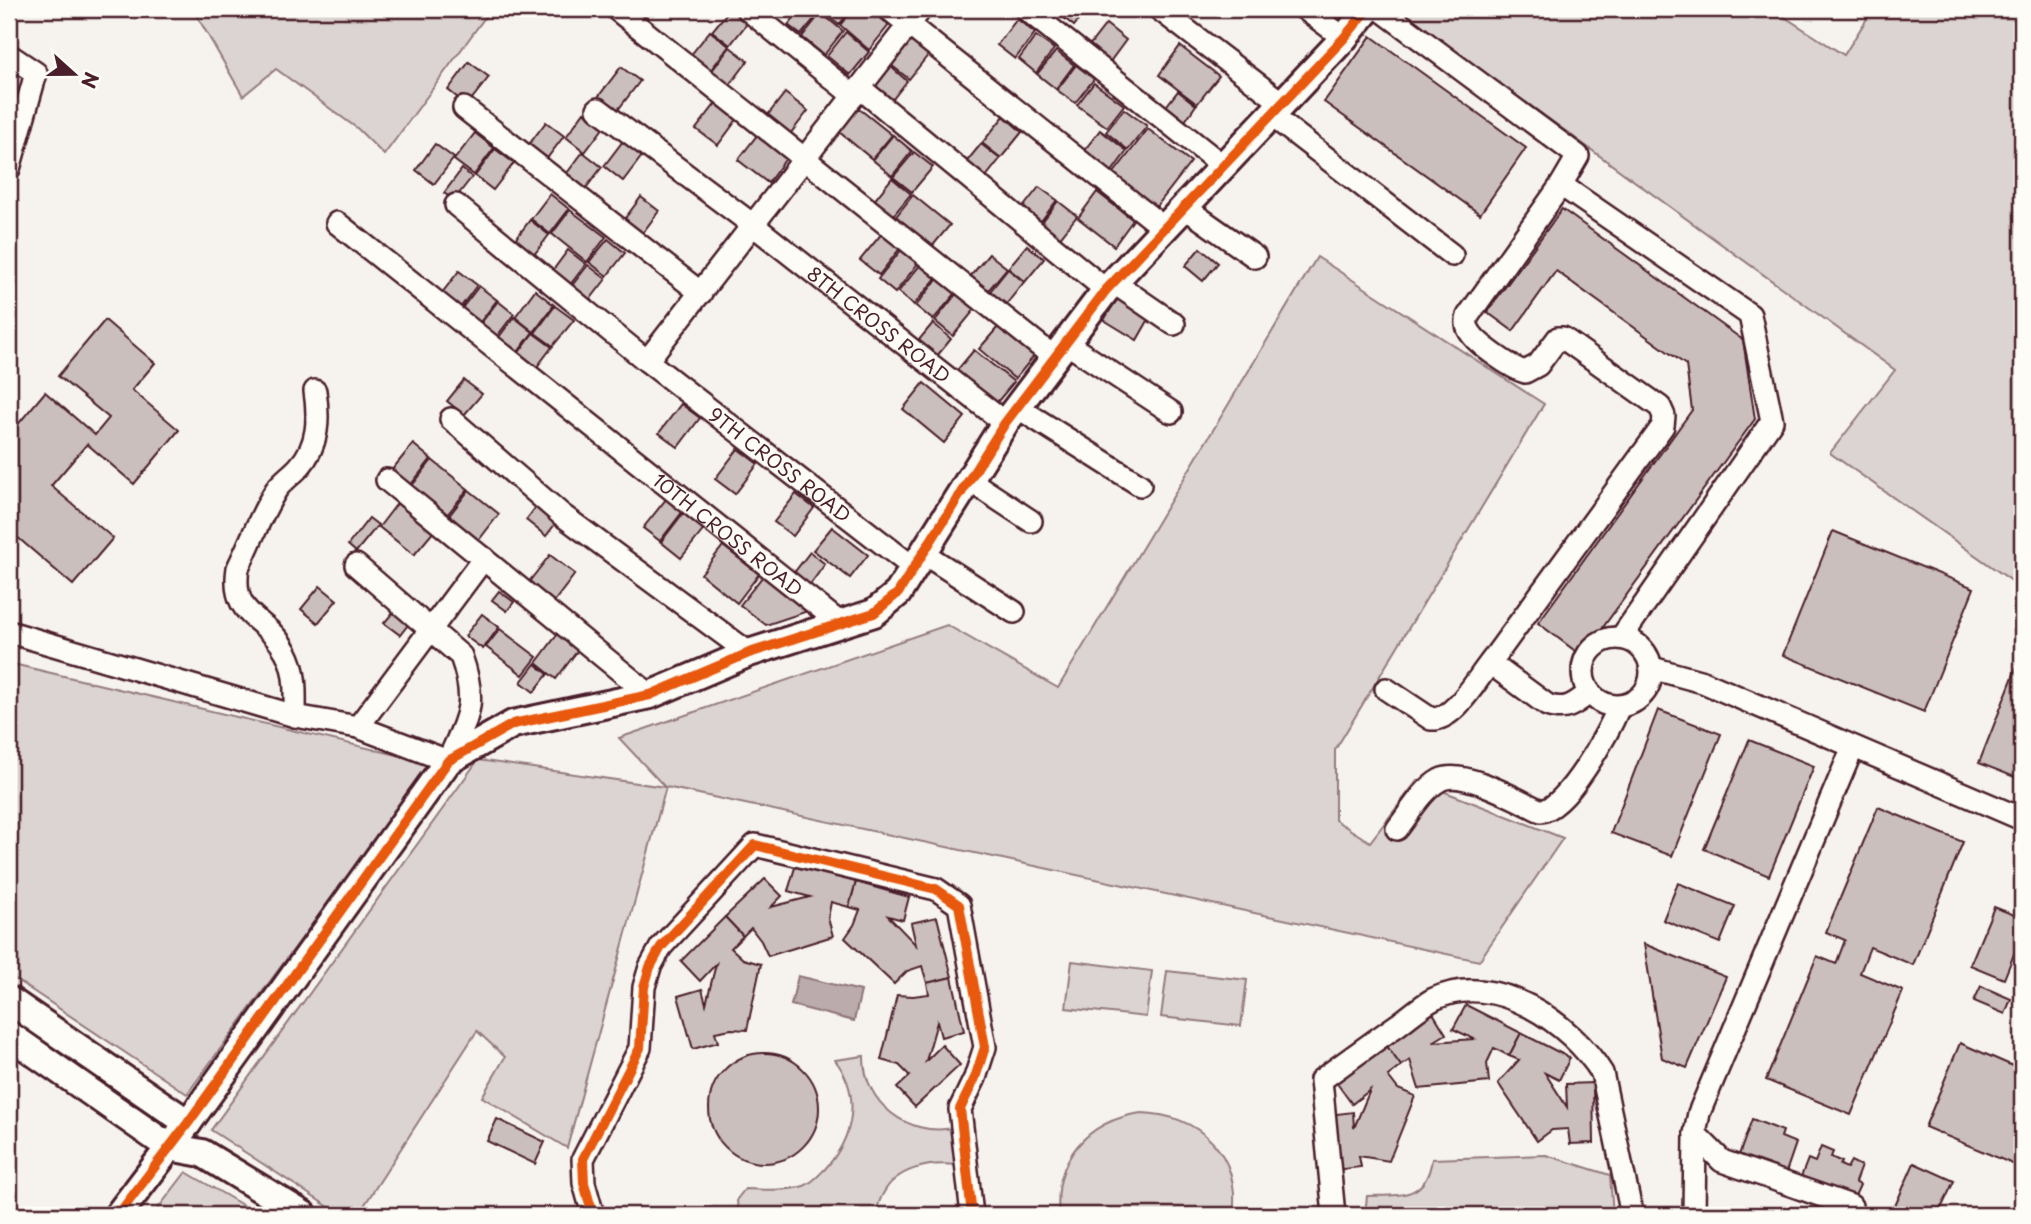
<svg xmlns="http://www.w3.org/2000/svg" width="2031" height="1224" font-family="'Playpen Sans',sans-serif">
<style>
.green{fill:#dcd4d2;stroke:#937a7e;stroke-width:2}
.water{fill:#bbabac;stroke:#8e7378;stroke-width:2}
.building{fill:#cbbfbe;stroke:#4a1f2b;stroke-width:2}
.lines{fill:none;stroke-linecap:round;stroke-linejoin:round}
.minor-casing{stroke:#4a1f2b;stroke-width:26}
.tertiary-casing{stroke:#4a1f2b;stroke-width:32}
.minor{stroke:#fdfcf7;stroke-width:21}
.tertiary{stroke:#fdfcf7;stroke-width:26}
.cycleway-casing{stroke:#fdfcf7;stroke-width:15}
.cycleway{stroke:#e8590c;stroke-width:10}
.labels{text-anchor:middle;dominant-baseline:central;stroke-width:5;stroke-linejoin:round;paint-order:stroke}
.street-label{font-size:19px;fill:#4a1f2b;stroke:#fdfcf7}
</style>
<rect width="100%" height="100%" fill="#f6f3ef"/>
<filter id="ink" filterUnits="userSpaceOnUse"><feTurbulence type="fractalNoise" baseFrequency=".0143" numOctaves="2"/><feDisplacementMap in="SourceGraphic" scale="14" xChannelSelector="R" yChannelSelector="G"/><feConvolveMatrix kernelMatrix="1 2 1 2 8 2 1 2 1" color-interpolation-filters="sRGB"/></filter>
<g filter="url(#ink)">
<g class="green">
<path d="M193,9H491L384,155L358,129L276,69L243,96Z"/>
<path d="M1397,9H1772L1844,55L1873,9H2022V588L1830,453L1895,370Z"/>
<path d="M1317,257L1544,404L1335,750V820L1370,842L1417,781L1563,838L1479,961L666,787L567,1148L482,1097L505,1057L477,1031L358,1215H341L211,1130L478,760L665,787L619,738L947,625L1058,688Z"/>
<path d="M9,663L431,763L187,1094L9,975Z"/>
<path d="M1072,961L1152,971L1146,1017L1066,1008Z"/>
<path d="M1167,971L1247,980L1241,1026L1161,1017Z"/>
<path d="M864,1056C863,1103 908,1137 953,1128L956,1165C930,1162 896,1168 883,1194C879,1200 878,1208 875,1215H738L737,1199L745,1189C764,1190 786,1191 804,1186C812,1183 819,1175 825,1169C854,1137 862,1095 835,1060Z"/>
<path d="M1141,1113C1199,1114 1242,1155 1233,1215H1059C1053,1159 1087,1121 1141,1113Z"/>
<path d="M1546,1155L1610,1175L1613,1215H1365L1367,1196C1400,1195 1426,1200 1432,1159Z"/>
<path d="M186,1172L251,1210L259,1215H153Z"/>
</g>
<path class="water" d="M798,976L861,991L854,1021L791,1005Z"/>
<g class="building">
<path d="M730,9H733L749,21L730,45L712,31Z"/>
<path d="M802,9H817L820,12L801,35L788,25Z"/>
<path d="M823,9H852L839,25L822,11Z"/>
<path d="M853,9H869L889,25L869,50L840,25Z"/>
<path d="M1062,9H1087L1074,26L1058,13Z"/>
<path d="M821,13L843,31L824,55L802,37Z"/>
<path d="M1017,19L1035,33L1015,59L997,45Z"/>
<path d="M1106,24L1126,40L1106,67L1085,51Z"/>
<path d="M710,31L729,46L710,71L690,56Z"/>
<path d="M846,32L869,52L850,75L827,56Z"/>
<path d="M1036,36L1054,49L1036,73L1019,59Z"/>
<path d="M1371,36L1526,148L1480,214L1324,102Z"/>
<path d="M911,40L929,54L909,79L891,65Z"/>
<path d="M1180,46L1219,76L1197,104L1159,75Z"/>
<path d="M730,47L748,61L729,86L711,72Z"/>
<path d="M1056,51L1074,65L1056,89L1037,74Z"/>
<path d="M469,62L489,77L467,105L448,90Z"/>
<path d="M1076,65L1094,79L1075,103L1057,90Z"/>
<path d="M890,66L907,81L889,104L871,89Z"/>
<path d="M621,67L640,81L617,111L598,97Z"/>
<path d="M1094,83L1124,105L1107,127L1077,105Z"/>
<path d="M1178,91L1196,105L1183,124L1164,109Z"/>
<path d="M785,93L808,111L790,134L767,116Z"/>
<path d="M717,102L738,118L718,145L696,129Z"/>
<path d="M857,107L892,135L872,159L838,131Z"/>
<path d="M1124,109L1147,126L1128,150L1106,132Z"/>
<path d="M584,112L604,127L585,152L566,137Z"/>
<path d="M1004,116L1022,132L1001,158L982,143Z"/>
<path d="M546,122L564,136L545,161L527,147Z"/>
<path d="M1148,129L1191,162L1153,211L1110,178Z"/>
<path d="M1100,130L1127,151L1108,177L1080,156Z"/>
<path d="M475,133L494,148L474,175L454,160Z"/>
<path d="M758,134L787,157L768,183L738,160Z"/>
<path d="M893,135L912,151L892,176L873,160Z"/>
<path d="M623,141L642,156L623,181L604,166Z"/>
<path d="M435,144L454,158L434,184L416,170Z"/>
<path d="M981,144L1000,159L981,183L962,167Z"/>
<path d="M495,149L514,163L493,190L475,176Z"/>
<path d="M583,152L602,167L583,192L564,177Z"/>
<path d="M914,152L933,167L912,192L893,177Z"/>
<path d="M462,169L472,177L454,200L444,193Z"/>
<path d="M892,178L911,194L892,217L874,201Z"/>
<path d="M1039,187L1057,200L1035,229L1017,215Z"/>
<path d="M1097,192L1133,220L1114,246L1078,218Z"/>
<path d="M550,194L569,209L550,234L531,219Z"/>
<path d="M913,195L950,225L930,249L894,219Z"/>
<path d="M641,197L659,211L641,235L623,221Z"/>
<path d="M1058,201L1077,216L1055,244L1036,230Z"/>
<path d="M1562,209L1743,340L1755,419L1582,656L1538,623L1692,410L1686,365L1556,271L1513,331L1487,312Z"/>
<path d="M570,210L606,237L587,262L552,234Z"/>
<path d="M530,220L549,235L530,260L511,245Z"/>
<path d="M883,232L901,247L879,275L860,260Z"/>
<path d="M608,239L625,253L607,276L589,262Z"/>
<path d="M1027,245L1044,259L1025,282L1008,268Z"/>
<path d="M1200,248L1218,263L1203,281L1185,266Z"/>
<path d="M902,249L919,262L895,293L878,279Z"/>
<path d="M568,250L586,264L566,290L548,277Z"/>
<path d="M989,254L1007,268L986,293L969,278Z"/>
<path d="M921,264L937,277L914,305L898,292Z"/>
<path d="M588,265L606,279L585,306L567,292Z"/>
<path d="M1008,269L1024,282L1004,307L988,294Z"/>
<path d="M459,271L477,285L457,312L438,298Z"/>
<path d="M938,278L956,293L933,320L916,306Z"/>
<path d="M479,286L497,300L477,326L459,312Z"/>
<path d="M535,290L554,305L534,332L515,317Z"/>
<path d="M957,293L976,308L953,336L935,321Z"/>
<path d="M1117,299L1149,319L1137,340L1104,320Z"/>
<path d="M498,301L514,314L494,340L478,327Z"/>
<path d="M555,306L574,320L553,346L535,333Z"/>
<path d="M514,317L533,332L515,356L496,341Z"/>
<path d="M105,320L155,363L132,390L179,430L134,484L87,444L51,486L113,538L73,585L9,530V435L45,392L95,435L109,418L58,376Z"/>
<path d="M933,323L951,339L932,362L913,347Z"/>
<path d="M998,327L1034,356L1015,379L979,349Z"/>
<path d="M533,333L552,347L533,372L515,358Z"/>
<path d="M974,350L1014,382L993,407L953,375Z"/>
<path d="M464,380L482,394L464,415L447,401Z"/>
<path d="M924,383L965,417L944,443L903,409Z"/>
<path d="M681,404L700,418L678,447L659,433Z"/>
<path d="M413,444L431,459L405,492L386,477Z"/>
<path d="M738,449L758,464L735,494L715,479Z"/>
<path d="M432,460L468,489L443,520L408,491Z"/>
<path d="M469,490L499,514L475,545L445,521Z"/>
<path d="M796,494L814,508L793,536L774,522Z"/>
<path d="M667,498L683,511L660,541L643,528Z"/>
<path d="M399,501L435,530L414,555L379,527Z"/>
<path d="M539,503L559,519L546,536L526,520Z"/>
<path d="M684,512L705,528L681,558L661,542Z"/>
<path d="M369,518L378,525L356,552L348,545Z"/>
<path d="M832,527L868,555L850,578L813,550Z"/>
<path d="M1833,531L1974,588L1924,712L1783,655Z"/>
<path d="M723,546L759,574L737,603L701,574Z"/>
<path d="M810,552L825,564L809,586L793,574Z"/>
<path d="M550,555L575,574L553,603L528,583Z"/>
<path d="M763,576L808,611L766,625L740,605Z"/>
<path d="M320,586L337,600L318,623L301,609Z"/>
<path d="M499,591L514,602L507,611L492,600Z"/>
<path d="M396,609L411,621L400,635L384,623Z"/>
<path d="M482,614L499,627L483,649L465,636Z"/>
<path d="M500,629L537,657L523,675L486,647Z"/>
<path d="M560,631L581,646L556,679L536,663Z"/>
<path d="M535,664L548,674L534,692L521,682Z"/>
<path d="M2016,669L2022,672V765L2017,778L1979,763Z"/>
<path d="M1658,710L1721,734L1672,856L1611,833Z"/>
<path d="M1749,740L1814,766L1769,876L1704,849Z"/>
<path d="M1878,807L1963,842L1913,965L1870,947L1860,973L1903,991L1851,1115L1766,1080L1817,956L1836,964L1845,940L1826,932Z"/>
<path d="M796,864L856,882L849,907L831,902L828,918L833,936L768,956L761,941L751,928L743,936L725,917L765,879L782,896L771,907L810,897L788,891Z"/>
<path d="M856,882L909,897L903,920L888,916L916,945L911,923L937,917L952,977L927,983L922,966L907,971L894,984L845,938L854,925L860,910L849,907Z"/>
<path d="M1678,883L1735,906L1720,943L1663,920Z"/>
<path d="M1994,907L2022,918V934L2004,979L1970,965Z"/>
<path d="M725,917L743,936L731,948L743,959L761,964L747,1030L731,1029L715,1032L718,1042L693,1049L678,996L702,989L706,1004L716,964L700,981L681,961Z"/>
<path d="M1644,944L1726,977L1687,1068L1662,1058Z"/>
<path d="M952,977L964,1031L941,1037L937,1022L926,1061L942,1045L960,1065L915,1107L897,1088L910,1076L899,1065L881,1060L897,995L913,996L929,994L927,983Z"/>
<path d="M1981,986L2011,999L2005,1014L1974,1001Z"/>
<path d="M1466,1005L1521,1033L1509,1056L1494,1048L1487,1063L1489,1082L1419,1089L1410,1060L1401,1066L1386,1045L1433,1013L1446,1034L1433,1042L1474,1039L1453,1029Z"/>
<path d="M1521,1033L1570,1058L1559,1080L1545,1073L1567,1107L1566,1084L1593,1083L1594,1143L1570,1144L1568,1129L1552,1130L1537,1141L1498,1083L1519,1060L1509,1056Z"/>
<path d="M1960,1043L2022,1070V1168L1925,1127Z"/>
<path d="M1386,1045L1401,1066L1388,1076L1398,1089L1415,1096L1389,1161L1359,1156L1361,1167L1335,1170L1328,1115L1353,1112L1354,1128L1370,1090L1352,1104L1336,1082Z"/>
<circle cx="764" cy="1108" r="55"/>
<path d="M497,1119L545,1142L535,1164L487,1141Z"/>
<path d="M1752,1119L1783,1131L1781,1137L1796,1143L1785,1175L1738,1158Z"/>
<path d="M1821,1147L1833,1152L1831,1157L1842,1162L1840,1165L1847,1168L1851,1161L1861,1166L1855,1182L1860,1185L1854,1198L1801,1177L1808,1159L1815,1162Z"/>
<path d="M1914,1163L1954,1181L1938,1215H1891Z"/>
</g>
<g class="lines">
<g class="minor-casing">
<g id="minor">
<path d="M616,9L1055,358"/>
<path d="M747,9L854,96"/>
<path d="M889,9L1164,228"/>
<path d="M1026,9L1223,166"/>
<path d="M1159,9L1282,103"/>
<path d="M1305,9L1344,38"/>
<path d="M1380,9L1578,156L1561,185L1750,315L1772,421L1621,638"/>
<path d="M9,55L36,73L9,169"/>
<path d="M860,88L1106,290"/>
<path d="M464,108L701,293"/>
<path id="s1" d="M598,109L753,225L1005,423"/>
<path d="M1271,115L1452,255"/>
<path d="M1561,185L1468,316C1466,322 1466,326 1470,332C1477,344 1511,368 1525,372L1538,365L1558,338H1563L1660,407L1664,416L1663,426L1490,663L1547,705C1566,712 1575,704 1589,693"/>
<path id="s2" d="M456,205L647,361L914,568"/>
<path d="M1184,207L1255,257"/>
<path id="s3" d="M337,223L841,624"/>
<path d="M1113,282L1174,324"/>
<path d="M1066,343L1171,412"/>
<path d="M647,361L921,9"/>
<path d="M1017,407L1140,485"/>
<path d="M451,419L562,515L749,653"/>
<path d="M387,480L650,695"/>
<path d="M969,480L1031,521"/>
<path d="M923,553L1014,612"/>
<path d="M9,632L295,716L358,727L448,761C468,716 478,704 461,656L356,565"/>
<circle cx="1617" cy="672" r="34"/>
<path d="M1652,668L1703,682L2022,819"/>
<path d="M1386,689L1431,719C1454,721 1476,680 1490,663"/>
<path d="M295,716C295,694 297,672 286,652C267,616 230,619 238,568C250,543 261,514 276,490C282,481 292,475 299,467C319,445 319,418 315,391"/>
<path d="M358,727L484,558"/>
<path d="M1397,829C1409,814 1422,790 1440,780C1463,768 1519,801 1541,811C1567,809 1609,731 1619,707"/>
<path d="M1851,1206L1722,1161L1695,1134L1699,1113L1853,747"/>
<path d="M593,1215L584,1183L583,1159L640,1048L644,987L650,967L661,947L755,845L936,889L959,905L985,1047L975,1078L960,1109L972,1215"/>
<path d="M1334,1215L1321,1080C1347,1061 1373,1042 1399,1024C1410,1016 1422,1005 1434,999C1495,970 1571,1023 1602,1073L1632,1215"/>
<path d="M1694,1215L1695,1134"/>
</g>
</g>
<g class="tertiary-casing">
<g id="tertiary">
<path d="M9,1000L188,1123"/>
<path d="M9,1035L169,1147L202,1153L304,1215"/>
<path d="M118,1215L188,1123L448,761L513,724L650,695L749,653L874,613L898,593L1005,423L1106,290L1344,38L1368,9"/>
</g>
</g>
<use href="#minor" class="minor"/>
<use href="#tertiary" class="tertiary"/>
<g class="cycleway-casing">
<g id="cycleway">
<path d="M118,1215L188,1123L448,761L513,724L650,695L749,653L874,613L898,593L1005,423L1106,290L1344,38L1368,9"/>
<path d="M593,1215L584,1183L583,1159L640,1048L644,987L650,967L661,947L755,845L936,889L959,905L985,1047L975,1078L960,1109L972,1215"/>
</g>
</g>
<use href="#cycleway" class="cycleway"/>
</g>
</g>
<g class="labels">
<g class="street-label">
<text stroke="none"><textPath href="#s1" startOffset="354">8TH CROSS ROAD</textPath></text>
<text stroke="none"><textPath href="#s2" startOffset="415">9TH CROSS ROAD</textPath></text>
<text stroke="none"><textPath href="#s3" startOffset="500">10TH CROSS ROAD</textPath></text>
</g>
</g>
<rect width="2031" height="1224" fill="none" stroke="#fdfcf7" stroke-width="35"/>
<rect x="18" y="18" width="1996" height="1189" fill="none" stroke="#4a1f2b" stroke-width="2.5" filter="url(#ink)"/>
<g transform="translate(74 74) rotate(111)" stroke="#fdfcf7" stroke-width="5" paint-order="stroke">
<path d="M0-5L12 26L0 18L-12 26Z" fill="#4a1f2b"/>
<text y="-10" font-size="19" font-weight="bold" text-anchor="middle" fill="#4a1f2b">N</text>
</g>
</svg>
